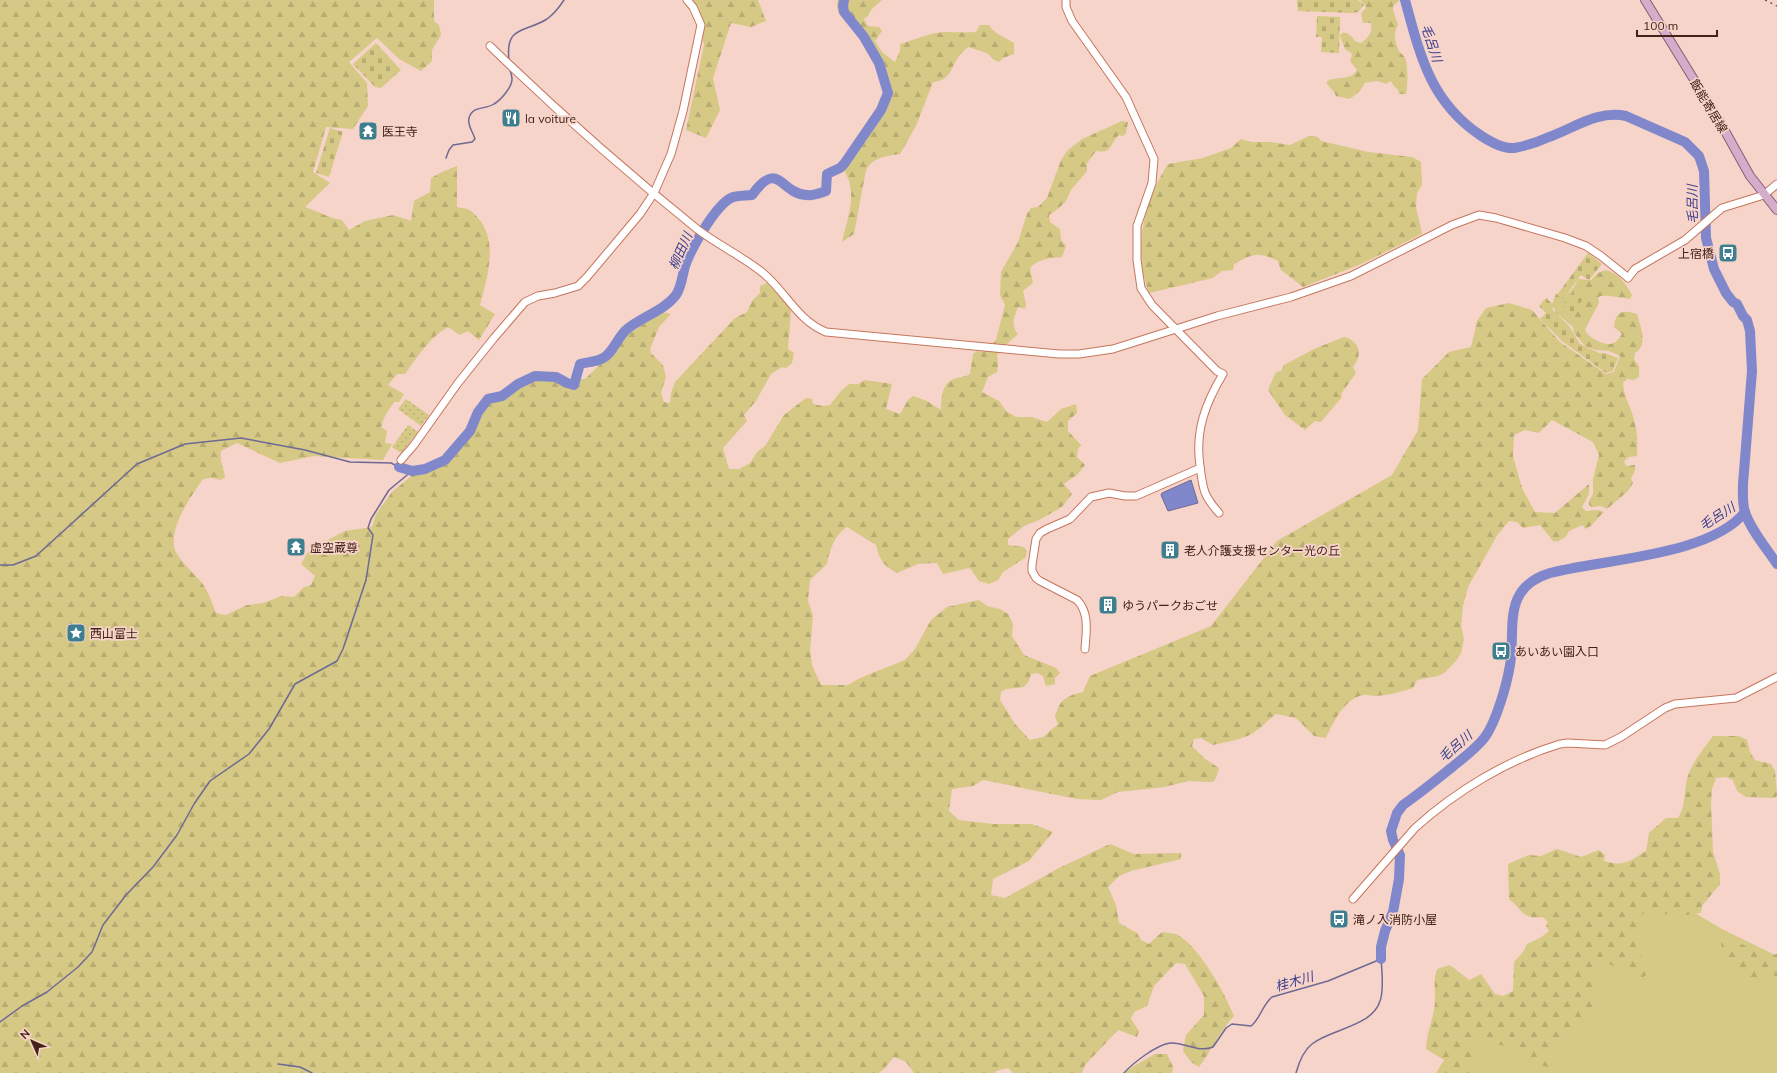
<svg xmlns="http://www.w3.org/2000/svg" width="1777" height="1073" font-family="Mulish,'Noto Sans JP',sans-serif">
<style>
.grass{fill:#d6c885}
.forest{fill:url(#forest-firs)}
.cemetery{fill:url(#cemetery-stones)}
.park{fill:url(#park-dots)}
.water{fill:#8088cb;stroke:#6e6995}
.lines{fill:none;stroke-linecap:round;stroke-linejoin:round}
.stream{stroke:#6e6995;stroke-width:1.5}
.river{stroke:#8088cb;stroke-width:10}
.minor-casing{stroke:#c5765e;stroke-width:9}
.major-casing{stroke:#8f5974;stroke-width:10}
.minor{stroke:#fff;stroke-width:7}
.major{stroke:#d4adca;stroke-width:8}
.rail{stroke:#735147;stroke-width:1.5;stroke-dasharray:2 4;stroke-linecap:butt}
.labels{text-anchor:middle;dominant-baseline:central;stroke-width:3.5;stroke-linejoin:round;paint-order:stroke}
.street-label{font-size:12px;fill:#432218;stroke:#f7d4c9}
.poi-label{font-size:12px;fill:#432218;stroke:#f7d4c9;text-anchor:start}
.water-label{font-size:13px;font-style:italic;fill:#3b3d8e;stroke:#f7d4c9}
</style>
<defs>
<pattern id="forest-firs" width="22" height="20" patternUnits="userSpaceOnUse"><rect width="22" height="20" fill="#d6c885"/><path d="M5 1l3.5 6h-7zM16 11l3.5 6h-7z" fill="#b9ac72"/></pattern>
<pattern id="cemetery-stones" width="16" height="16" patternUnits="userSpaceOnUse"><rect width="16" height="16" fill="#d6c885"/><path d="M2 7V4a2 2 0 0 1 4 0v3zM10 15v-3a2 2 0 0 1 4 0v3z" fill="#b9ac72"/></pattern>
<pattern id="park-dots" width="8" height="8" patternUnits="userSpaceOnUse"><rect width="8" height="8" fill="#d6c885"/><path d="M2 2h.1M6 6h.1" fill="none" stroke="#b9ac72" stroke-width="1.8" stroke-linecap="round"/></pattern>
</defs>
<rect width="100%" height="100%" fill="#f7d4c9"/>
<path class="grass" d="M1655,906L1688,909L1722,929L1777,956V1073H1466L1473,1033L1615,920Z"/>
<g class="forest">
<path d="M0,0H434V21L439,25L441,35L432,50V61L421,71L399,59L377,38L349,62L367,83L368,106L353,129L326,127L313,172L330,183L305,207C318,211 328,218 342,220L349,230L365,221L393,215L411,221L414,201L430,192L431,178L442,172L457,166V207C461,208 468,208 471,211C501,235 488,274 480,305L495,314L479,340L468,331L460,335L448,327C430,337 417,357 405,374H397L388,385L404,394L399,402H394L385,416L381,427L387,431L385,443L392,444L383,460L314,456L280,463L237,443L221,451C219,461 224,467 225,477L221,480L212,478L203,479C191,496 171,525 174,546C176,558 194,573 202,583C208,591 212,603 216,613L226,615L247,605L263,603L282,596L294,597L304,587L311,585L315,576L301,564L308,552L318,545L345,531L372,527L376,514L392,492L414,474L442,465L473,431L484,405L492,398L503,397L521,383L533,378L585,379L615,350L627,335L662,312L671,314L659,327L650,349L651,353L663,365L666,377L661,393L664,402L670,403L671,393L675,382L735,318L747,312L752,301L760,293V286L767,283L786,302L791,311L788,349L794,353L792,363L786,368L782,367L771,374L756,401L744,415L747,421L723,448L729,469H739L750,463L757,452L765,446L784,415L806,398L812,399L813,404L823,406L830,405L841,391L849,384H858L865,380L892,384L886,409L900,414L908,400L913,396L927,401L941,410C941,399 942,383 954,379C960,377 965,377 970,374L973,354L977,351L983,352L996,340L1005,305L1000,295L1001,272L1018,242L1027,214L1031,208L1038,207L1047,198L1061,160L1068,150L1082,139L1122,121L1128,122L1126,133L1123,136L1119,135C1109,144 1113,154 1096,151L1087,163V171L1071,190L1066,201L1059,208L1049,215L1050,222L1060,229L1061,240L1066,246L1062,257C1051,258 1037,259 1030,268L1033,283L1023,291L1026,304L1025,309L1018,307C1014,318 1010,324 1018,334L1006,345L997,355L998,364L997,372L988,377L982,392L999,401L1006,411L1016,417H1032L1047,422L1061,409L1076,404L1077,413L1068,421V431L1081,445L1078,449L1077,457L1085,465L1078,474L1064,484L1072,494L1062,507L1039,520L1024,526L1008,539V545L1024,547L1027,551L1025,558L1003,572L998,580L989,584L979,581L970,568L943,574L937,563L918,564L897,573C883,565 880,561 876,545L847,527C835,534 829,551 827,564L810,580L808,601L813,615L810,650L812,665L821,685H848L860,678L905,660L915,649L931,620L947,607L979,600L987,606L1000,609L1008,614L1013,624L1012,636L1024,655L1056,668L1060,673L1055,678V684L1046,686L1043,676L1037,673L1031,674L1029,681L1024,687L1006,689L1001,692L1000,700L1015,724L1030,740L1043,737L1058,724L1055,717C1060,699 1066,696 1083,692L1090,676L1211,626L1277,541L1392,475L1418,430L1422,379L1449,352L1471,347L1477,321L1486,308L1509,303L1532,310L1560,342L1606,374L1614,372L1620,356L1609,351L1595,350L1585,346L1574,333L1573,327L1556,313L1552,304L1556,294L1566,295L1574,287L1578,279L1591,280L1598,273L1606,270C1620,274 1625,283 1632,295L1630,299C1622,298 1607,295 1600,296L1598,298L1599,303L1585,329C1587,337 1601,344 1609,344C1616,344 1619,338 1622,334L1614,327C1616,310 1623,310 1637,314C1640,326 1649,345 1635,353L1634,359L1639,366V377L1633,380L1627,379L1623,383C1624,396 1628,401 1632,413C1637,427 1638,441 1637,456L1629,457L1624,461L1626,466L1635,465V470L1631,479L1633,483L1628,491L1607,509L1601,506L1592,507L1589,505V501L1593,494V479L1599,455L1593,442L1552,420L1539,433L1525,430L1514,435L1513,456L1522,488L1535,512L1555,513L1589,484V494L1582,507L1586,511L1598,510L1604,512C1598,517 1593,526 1586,529L1582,525L1569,531C1566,538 1562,540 1554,542L1540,525L1523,528L1517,522L1509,521L1498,534L1468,587L1463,606L1461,626L1464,639L1461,653L1456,661L1444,673L1438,676L1417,680L1413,688C1401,692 1388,695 1376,696C1372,696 1367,694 1363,695C1344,699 1334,721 1326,738L1314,736L1296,718L1276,714C1268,720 1261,728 1253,733C1241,740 1226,742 1213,745L1201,738L1194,739L1192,746L1205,759L1219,768L1216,778L1213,782L1189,781L1164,787L1118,792L1101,800L1077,799L983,780L973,786L952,789L949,811L959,820L993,824H1032L1053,832L1029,861L993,879L991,895L1005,898L1059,868L1110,844L1134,854L1181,853V859L1131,871L1119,876L1108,887L1116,905L1119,923L1137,933L1141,940L1149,944L1162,932C1167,933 1174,933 1178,935C1199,947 1225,993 1234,1016C1220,1031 1212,1050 1199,1067L1191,1062L1183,1051L1186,1035L1204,1015V996L1185,964L1176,963L1154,986L1147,1006L1134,1012L1131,1019L1139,1031L1137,1037L1118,1030L1085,1065L1082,1073H1013L1008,1068L996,1071L995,1073H914L906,1062L894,1057L884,1069L879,1073H0Z"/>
<path d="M689,0H758L766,21L751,27L731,23L713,78L720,110L706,138L686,130L704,45L695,14Z"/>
<path d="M838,0H882L871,10L868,16L864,19L868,26L879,27L882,31L875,41L882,52L895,62L900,51V44C915,40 928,33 944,32C954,32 965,33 976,32L980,25H989C995,35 1005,37 1014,43V54L1003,58L999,62L994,60L987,53L968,47C965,50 961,53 959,56C950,68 952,80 933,82L916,126L900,154C887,156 873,157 866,170L854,234L842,242C848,217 858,193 844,170L882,112L890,95L889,88L884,86L878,67L869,52L868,39L863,32L853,29L838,12L837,4Z"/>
<path d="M1360,0H1400L1393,6V10L1398,25C1393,32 1395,43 1399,51C1401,54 1403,54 1405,58C1408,65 1408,86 1406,94H1399L1398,90L1394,86L1391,81L1386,84L1378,81L1369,82L1365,83L1360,91L1350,99L1336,96L1334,92L1327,84V81C1336,76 1351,81 1357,70L1350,61L1352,54L1345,49L1340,36L1342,33C1348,32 1352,37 1355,41L1361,43C1368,38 1373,33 1371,23H1363L1361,13L1366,8L1365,5Z"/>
<path d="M1309,136L1318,137L1321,141L1368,152L1412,157L1421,162L1422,185L1417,193L1416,207L1422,234L1359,265L1303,287L1281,270L1278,261C1257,251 1253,254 1234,264L1233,270L1222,271L1213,278L1149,293C1132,250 1144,202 1168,164L1203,158L1231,148L1241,139L1252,142H1270L1290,145Z"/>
<path d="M1344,337C1360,341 1363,355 1353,367L1356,373L1341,394L1342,397L1321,422L1315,421L1305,430L1285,415L1268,390L1276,372L1281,371L1284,365L1316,348Z"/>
<path d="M1713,736H1739L1747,740L1750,752L1755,760L1771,764L1775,771L1777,796L1775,798L1746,797L1737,791L1733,780L1726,777L1716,778L1712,789L1711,803L1713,852L1720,874V884L1702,906L1701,913L1679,916L1646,911L1639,918L1642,955L1640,964L1645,971L1646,975L1642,978C1629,974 1617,967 1604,962L1595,971L1596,1014L1575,1023L1564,1037L1556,1043L1550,1054L1548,1067L1534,1064L1522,1054L1505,1046L1490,1043L1487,1038L1480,1039L1472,1053L1476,1073H1436L1444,1060L1426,1049C1427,1033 1431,1025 1434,1010C1437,996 1432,983 1437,969L1450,965L1469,980L1481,974L1495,994L1503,996L1513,991L1514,962L1523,952L1527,944L1540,938L1549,931L1546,926L1548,922L1543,917C1522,920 1523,910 1509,899L1508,864L1529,855L1541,856L1557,849L1581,857L1599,850L1605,855L1604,861C1624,867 1630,861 1646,851L1649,833L1666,818H1678C1686,806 1684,792 1687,779C1692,762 1703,750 1713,736Z"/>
<path d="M1724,939C1741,940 1761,958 1777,954V976L1770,975L1754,979L1734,973L1725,962L1721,943Z"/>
<path d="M1155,1054H1167L1173,1067L1172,1073H1124L1134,1066Z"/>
</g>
<g class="cemetery">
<path d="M1297,0H1358L1364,5L1358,12L1352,13L1298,11Z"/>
<path d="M1317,16L1340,17L1339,53L1321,52L1322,37H1316Z"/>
<path d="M376,43L401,70L381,88L375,87L353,64Z"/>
<path d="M330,128L343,132L329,177L316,173Z"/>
<path d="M1588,253L1602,264L1589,280L1581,275L1563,299L1557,295Z"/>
<path d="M1577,286L1587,294L1573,313L1563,305Z"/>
<path d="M1546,298L1555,306L1552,309L1569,326L1580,344L1599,353H1605L1618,358L1613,371L1606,373L1562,341L1540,319L1546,313L1539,306Z"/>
</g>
<g class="park">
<path d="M406,399L429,415L421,426L398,409Z"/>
<path d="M408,425L418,432L401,453L392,447Z"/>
</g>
<path class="water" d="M1191,480L1198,503L1168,511L1161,495L1162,493Z"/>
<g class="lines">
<g class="stream">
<path d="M509,60C505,25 525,33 547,19C554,14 560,6 564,0"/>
<path d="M446,158L449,150L453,145L472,142L475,139C473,132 467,125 469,118C473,105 485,110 494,104C501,100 512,87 512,79C512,76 511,73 510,70"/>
<path d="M0,565H13L36,556L137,464L185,444L241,438L305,450L350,462L391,463L399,467"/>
<path d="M0,1022L22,1006L47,992L78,967L92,952L103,925L126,895L153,867L177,835L194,804L210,781L249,754L269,729L295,684L337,661L343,649L366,580L373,535L368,528L371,519L389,490L412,471"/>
<path d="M278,1064L300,1067L312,1073"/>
<path d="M1124,1073C1133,1063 1156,1045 1170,1043C1185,1042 1198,1053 1213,1047L1226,1028L1232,1024L1251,1026C1261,1018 1262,1005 1272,997L1328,981L1381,959C1382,970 1384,991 1380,1001C1372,1027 1330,1029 1312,1044C1303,1051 1299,1062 1296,1073"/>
</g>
<g class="river">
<path d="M1405,0C1420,55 1430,101 1480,135C1489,141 1503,149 1514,148C1526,146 1538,142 1549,137C1574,128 1598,110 1626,116L1685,142L1699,156L1704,171L1706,238L1714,269L1726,293L1733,302L1737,304L1743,316L1747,320L1750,331L1752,371L1743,484C1743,493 1742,503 1745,512C1750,529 1767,549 1777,564"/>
<path d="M399,467L412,471L425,469L445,460L470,431L478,412L488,399L502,396L518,384L535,376L556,377L567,383L574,385L580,364C587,362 597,362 603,358C612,354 618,337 626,330C641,317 664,311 676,295C682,286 682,276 685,266C691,249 715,206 731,198C737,195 746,196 752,195C779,158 780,194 807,195C813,196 820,193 826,191L827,174L840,168L844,164L881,110L888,93L879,63L864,37L844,12L843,6L844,0"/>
<path d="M1381,959V947L1385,931L1393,912L1399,879L1400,855L1393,840L1391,831L1397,813L1403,805C1420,793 1436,780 1451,768C1463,758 1476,749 1485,737C1496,722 1507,684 1510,665C1516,628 1501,588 1550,573C1603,559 1710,556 1745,512"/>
</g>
<g class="minor-casing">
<g id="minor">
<path d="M1066,0V7L1072,21L1126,97L1154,159L1152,183L1137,226V260L1141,288L1152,305L1217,371L1223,374C1205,404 1195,431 1200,466C1203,489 1203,495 1219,513"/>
<path d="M490,46C556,110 625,171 697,229C718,245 742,256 763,273C785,291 798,321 826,332L1059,354H1079L1113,349L1217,316L1291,297L1351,276L1452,225L1479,215L1496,218L1565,238L1586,246L1601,256L1626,276"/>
<path d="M1628,278L1635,269L1685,240L1722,208L1764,195L1777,184"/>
<path d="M401,460L414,445L458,383L494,338L525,302L538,296L555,293L578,286L587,277L640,214L654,193L671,154L683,111L701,25L693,7L687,0"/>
<path d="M1085,649C1086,633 1090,613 1077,600L1040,581L1036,578L1032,571V565L1036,539L1040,533L1047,529L1070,519L1091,497L1109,493L1125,496H1136L1200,468"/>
<path d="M1353,899L1415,828C1456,791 1507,760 1560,744L1568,743L1605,745L1621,737L1665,708L1675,704L1736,698L1777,677"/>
</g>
</g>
<g class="major-casing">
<path id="major" d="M1645,0L1720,122L1750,176L1777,210"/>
</g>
<use href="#minor" class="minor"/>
<use href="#major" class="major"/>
<path class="rail" d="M1765,0L1777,6"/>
</g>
<defs>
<g id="restaurant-square" transform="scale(1)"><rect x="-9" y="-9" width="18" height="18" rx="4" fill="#3d7e90" stroke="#f7d4c9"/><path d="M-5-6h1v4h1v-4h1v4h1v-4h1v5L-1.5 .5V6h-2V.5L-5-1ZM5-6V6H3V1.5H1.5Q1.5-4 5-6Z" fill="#fff"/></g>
<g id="temple-square" transform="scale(1)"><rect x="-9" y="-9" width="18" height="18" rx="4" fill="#3d7e90" stroke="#f7d4c9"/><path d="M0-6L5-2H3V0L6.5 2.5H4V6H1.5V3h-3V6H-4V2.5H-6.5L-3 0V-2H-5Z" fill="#fff"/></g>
<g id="bus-square" transform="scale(1)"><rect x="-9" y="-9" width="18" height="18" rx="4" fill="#3d7e90" stroke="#f7d4c9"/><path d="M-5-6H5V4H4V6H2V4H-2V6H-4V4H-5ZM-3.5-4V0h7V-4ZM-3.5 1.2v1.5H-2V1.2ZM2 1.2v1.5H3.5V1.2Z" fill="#fff"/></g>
<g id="building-square" transform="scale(1)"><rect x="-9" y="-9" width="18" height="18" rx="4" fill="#3d7e90" stroke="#f7d4c9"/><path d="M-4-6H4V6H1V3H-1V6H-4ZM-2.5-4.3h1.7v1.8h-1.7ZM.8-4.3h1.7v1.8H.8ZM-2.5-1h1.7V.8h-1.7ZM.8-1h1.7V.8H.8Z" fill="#fff"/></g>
<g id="sight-square" transform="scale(1)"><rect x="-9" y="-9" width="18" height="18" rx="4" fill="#3d7e90" stroke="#f7d4c9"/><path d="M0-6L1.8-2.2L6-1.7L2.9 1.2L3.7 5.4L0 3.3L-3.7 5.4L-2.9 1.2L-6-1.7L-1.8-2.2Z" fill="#fff"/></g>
</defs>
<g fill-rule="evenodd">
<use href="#restaurant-square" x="511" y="118"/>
<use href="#temple-square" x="368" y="131"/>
<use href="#bus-square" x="1728" y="253"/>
<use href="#temple-square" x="296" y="547"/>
<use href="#building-square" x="1170" y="550"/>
<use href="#building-square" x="1108" y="605"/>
<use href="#sight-square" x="76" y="633"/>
<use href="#bus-square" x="1501" y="651"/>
<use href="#bus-square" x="1339" y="919"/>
</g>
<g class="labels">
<g class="street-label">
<text transform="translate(1709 106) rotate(59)">飯能寄居線</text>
</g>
<g class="poi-label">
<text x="525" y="118">la voiture</text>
<text x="382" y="131">医王寺</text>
<text x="1714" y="253" text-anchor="end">上宿橋</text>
<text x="310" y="547">虚空蔵尊</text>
<text x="1184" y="550">老人介護支援センター光の丘</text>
<text x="1122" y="605">ゆうパークおごせ</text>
<text x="90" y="633">西山富士</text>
<text x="1515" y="651">あいあい園入口</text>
<text x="1353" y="919">滝ノ入消防小屋</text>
</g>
<g class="water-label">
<text transform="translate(1432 43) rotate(72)">毛呂川</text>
<text transform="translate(1692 204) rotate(-91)">毛呂川</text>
<text transform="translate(680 251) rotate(-66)">柳田川</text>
<text transform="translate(1717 516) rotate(-33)">毛呂川</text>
<text transform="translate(1455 746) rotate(-41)">毛呂川</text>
<text transform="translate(1294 981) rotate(-16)">桂木川</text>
</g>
</g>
<g transform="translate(32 1041) rotate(315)" stroke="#f7d4c9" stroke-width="3" paint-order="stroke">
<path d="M0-3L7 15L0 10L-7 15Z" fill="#432218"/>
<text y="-6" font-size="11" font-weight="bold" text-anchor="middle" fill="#432218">N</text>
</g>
<path d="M1637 30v6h80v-6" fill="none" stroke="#432218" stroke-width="2"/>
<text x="1643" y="30" font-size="12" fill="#432218" stroke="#f7d4c9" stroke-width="3" paint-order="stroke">100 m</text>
</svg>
